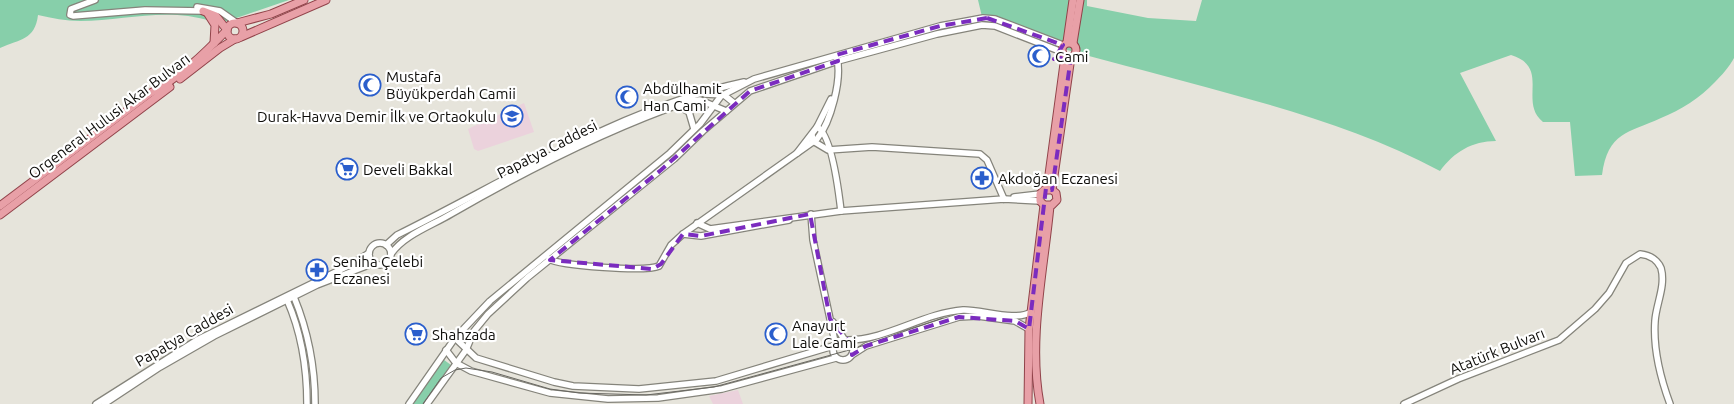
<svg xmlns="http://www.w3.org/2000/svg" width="1734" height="404" font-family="Ubuntu,sans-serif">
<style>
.education{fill:#ebd2dc}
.green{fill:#87cfaa}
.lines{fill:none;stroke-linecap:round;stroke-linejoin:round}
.tertiary-casing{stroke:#85847b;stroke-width:8}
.primary-casing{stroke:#91434a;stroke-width:9}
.tertiary{stroke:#fff;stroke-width:5.5}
.primary{stroke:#e8a0a7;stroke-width:7}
.tram{stroke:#686761;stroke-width:1}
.marked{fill:none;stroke:#7b2cbf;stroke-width:4;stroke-dasharray:10 6;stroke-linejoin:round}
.labels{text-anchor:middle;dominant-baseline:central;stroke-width:4.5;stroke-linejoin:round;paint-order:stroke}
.poi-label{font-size:15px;fill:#0d0c09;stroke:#fff;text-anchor:start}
.street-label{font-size:15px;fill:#0d0c09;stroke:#fff}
</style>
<rect width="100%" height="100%" fill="#e6e4db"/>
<g class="education">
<path d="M524,103L534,132L478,151L474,149L468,129Z"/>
<path d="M738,390L743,404H713L709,396Z"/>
</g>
<g class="green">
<path d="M0,0H289L213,26L210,21C166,7 124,21 80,21C66,21 52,18 38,15C35,40 20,39 0,48Z"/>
<path d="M978,0H1087V6L1148,18L1196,21L1202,0H1734C1734,13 1734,47 1734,58C1730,66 1721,76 1715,82C1700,98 1681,110 1661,118C1628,133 1608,132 1602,175L1575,176L1570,122H1543C1518,102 1551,67 1511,55L1460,73L1496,141C1472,141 1454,152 1440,171C1346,121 1244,98 1142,70C1093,57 1040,45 994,22L983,21Z"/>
<path d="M440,357L451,365L424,404H411Z"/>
</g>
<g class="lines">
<g class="tertiary-casing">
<g id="tertiary">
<path d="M95,0L71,9L70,15L73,16L145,10L203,11"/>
<path d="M197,7L220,11L237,23"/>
<path d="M705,94L724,95L734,103"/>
<path d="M677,105L689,112L694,129"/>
<path d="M817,127C832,134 839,194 841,211"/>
<path d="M812,135L813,141L828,150L872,147L980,154L987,160L1004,199"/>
<path d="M797,153L817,127L831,99"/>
<path d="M1014,197L1040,194"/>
<path d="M811,214L813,240L835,342"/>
<path d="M697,223L710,229L841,211L1004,199L1040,201"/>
<path d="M683,234L701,236L789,220"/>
<circle cx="380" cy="254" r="11"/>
<path d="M386,245L397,235C510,179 619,109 744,82"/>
<path d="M391,254C404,235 431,226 451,214C527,170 606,130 689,101L700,100L726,111"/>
<path d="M549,259C560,266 646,272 659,266L671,245L683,234L817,139C831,122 842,79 837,58"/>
<path d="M294,297C308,331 315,366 315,404"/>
<path d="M287,300C302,334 307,367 307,404"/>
<path d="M833,322L844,339"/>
<path d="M455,338L476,358L554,382L573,386L639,389L716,381L833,346"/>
<circle cx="843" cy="350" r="10"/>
<path d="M847,340C887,340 923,313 963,310C980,309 1017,322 1031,312"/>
<path d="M446,350L456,363L471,371L550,393L608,399L658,398L722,389L836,358"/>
<path d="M852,355L866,346L959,317L978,316L1015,321L1029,329"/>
<path d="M96,404L197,340L352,264L369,253"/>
<path d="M104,404L160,367L214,336L317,285L374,263"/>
<path d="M409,404L455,338L490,301L670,153L700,124L721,96L754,79L940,26L983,18L995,19L1063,45"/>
<path d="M427,404L466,350L474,331L488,314L527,278L674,159L703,131L750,91L838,61L937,34L982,25L995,26L1062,52"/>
<path d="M1404,404L1458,379L1559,340L1595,309L1609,293L1626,263L1640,254C1649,255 1657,259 1661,268C1666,286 1656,304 1655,321C1653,350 1660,377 1670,404"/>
</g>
</g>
<g class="primary-casing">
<g id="primary">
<path d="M208,14L215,25L214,43"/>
<circle cx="235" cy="31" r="8"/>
<path d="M237,23L271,14L304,0"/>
<path d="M241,37L326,0"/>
<path d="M1067,42L1073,0"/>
<circle cx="1069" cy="50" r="7"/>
<path d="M1073,43L1080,0"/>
<path d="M180,79L220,48L235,39"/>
<path d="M1047,189L1065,56"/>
<path d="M1052,190H1044L1040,194V201L1044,205H1052L1057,200L1056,193L1052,190L1071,57"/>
<path d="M0,206L149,94C179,78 204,54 227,30L216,16L203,11"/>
<path d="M0,215L170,87"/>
<path d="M1028,404L1029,329L1044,205"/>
<path d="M1040,404C1028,340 1044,270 1050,206"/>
</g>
</g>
<use href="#tertiary" class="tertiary"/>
<use href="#primary" class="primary"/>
<path class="tram" d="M423,404L441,378L455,370L466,368L492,372L550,389L579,393L646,395L714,387L853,349L943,318"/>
</g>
<path class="marked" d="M987,18L1063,45L1054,59L1071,57L1052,190L1046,188L1029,329L1015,321L959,317L866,346L852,355L851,344L830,319L810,214L701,236L683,234L661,264L652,269L550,260L661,170L750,91L838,61L836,55L940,26Z"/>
<defs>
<g id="mosque-ring" transform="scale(1.125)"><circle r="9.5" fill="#fff" stroke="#2a5ecc" stroke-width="1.5"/><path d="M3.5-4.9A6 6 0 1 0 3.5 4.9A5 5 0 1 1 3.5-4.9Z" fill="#2a5ecc"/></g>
<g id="school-ring" transform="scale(1.125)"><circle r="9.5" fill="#fff" stroke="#2a5ecc" stroke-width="1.5"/><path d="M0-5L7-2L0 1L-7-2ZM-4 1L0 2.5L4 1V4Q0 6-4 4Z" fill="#2a5ecc"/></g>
<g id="supermarket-ring" transform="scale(1.125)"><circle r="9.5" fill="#fff" stroke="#2a5ecc" stroke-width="1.5"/><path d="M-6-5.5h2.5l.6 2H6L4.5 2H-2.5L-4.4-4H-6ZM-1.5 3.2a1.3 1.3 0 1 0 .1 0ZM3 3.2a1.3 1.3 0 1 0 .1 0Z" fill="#2a5ecc"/></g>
<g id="pharmacy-ring" transform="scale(1.125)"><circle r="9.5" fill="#fff" stroke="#2a5ecc" stroke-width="1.5"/><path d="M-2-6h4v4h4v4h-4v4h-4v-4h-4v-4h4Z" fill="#2a5ecc"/></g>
</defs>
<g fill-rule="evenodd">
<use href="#mosque-ring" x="1039" y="56"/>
<use href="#mosque-ring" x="370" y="85"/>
<use href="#mosque-ring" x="627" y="97"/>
<use href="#school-ring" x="512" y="116"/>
<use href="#supermarket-ring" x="347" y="169"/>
<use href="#pharmacy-ring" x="982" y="178"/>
<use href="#pharmacy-ring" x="317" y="270"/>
<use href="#supermarket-ring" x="416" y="334"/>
<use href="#mosque-ring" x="776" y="334"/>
</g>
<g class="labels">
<g class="poi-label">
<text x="1055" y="56">Cami</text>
<text x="386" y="76">Mustafa<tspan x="386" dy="17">Büyükperdah Camii</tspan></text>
<text x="643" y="88">Abdülhamit<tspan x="643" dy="17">Han Cami</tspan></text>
<text x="496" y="116" text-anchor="end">Durak-Havva Demir İlk ve Ortaokulu</text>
<text x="363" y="169">Develi Bakkal</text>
<text x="998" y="178">Akdoğan Eczanesi</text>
<text x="333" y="261">Seniha Çelebi<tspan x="333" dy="17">Eczanesi</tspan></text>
<text x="792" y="325">Anayurt<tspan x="792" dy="17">Lale Cami</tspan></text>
<text x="432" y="334">Shahzada</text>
</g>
<g class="street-label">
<text transform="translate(109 116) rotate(-37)">Orgeneral Hulusi Akar Bulvarı</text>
<text transform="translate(547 149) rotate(-27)">Papatya Caddesi</text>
<text transform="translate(184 335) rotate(-30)">Papatya Caddesi</text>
<text transform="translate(1497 351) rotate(-22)">Atatürk Bulvarı</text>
</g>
</g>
</svg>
